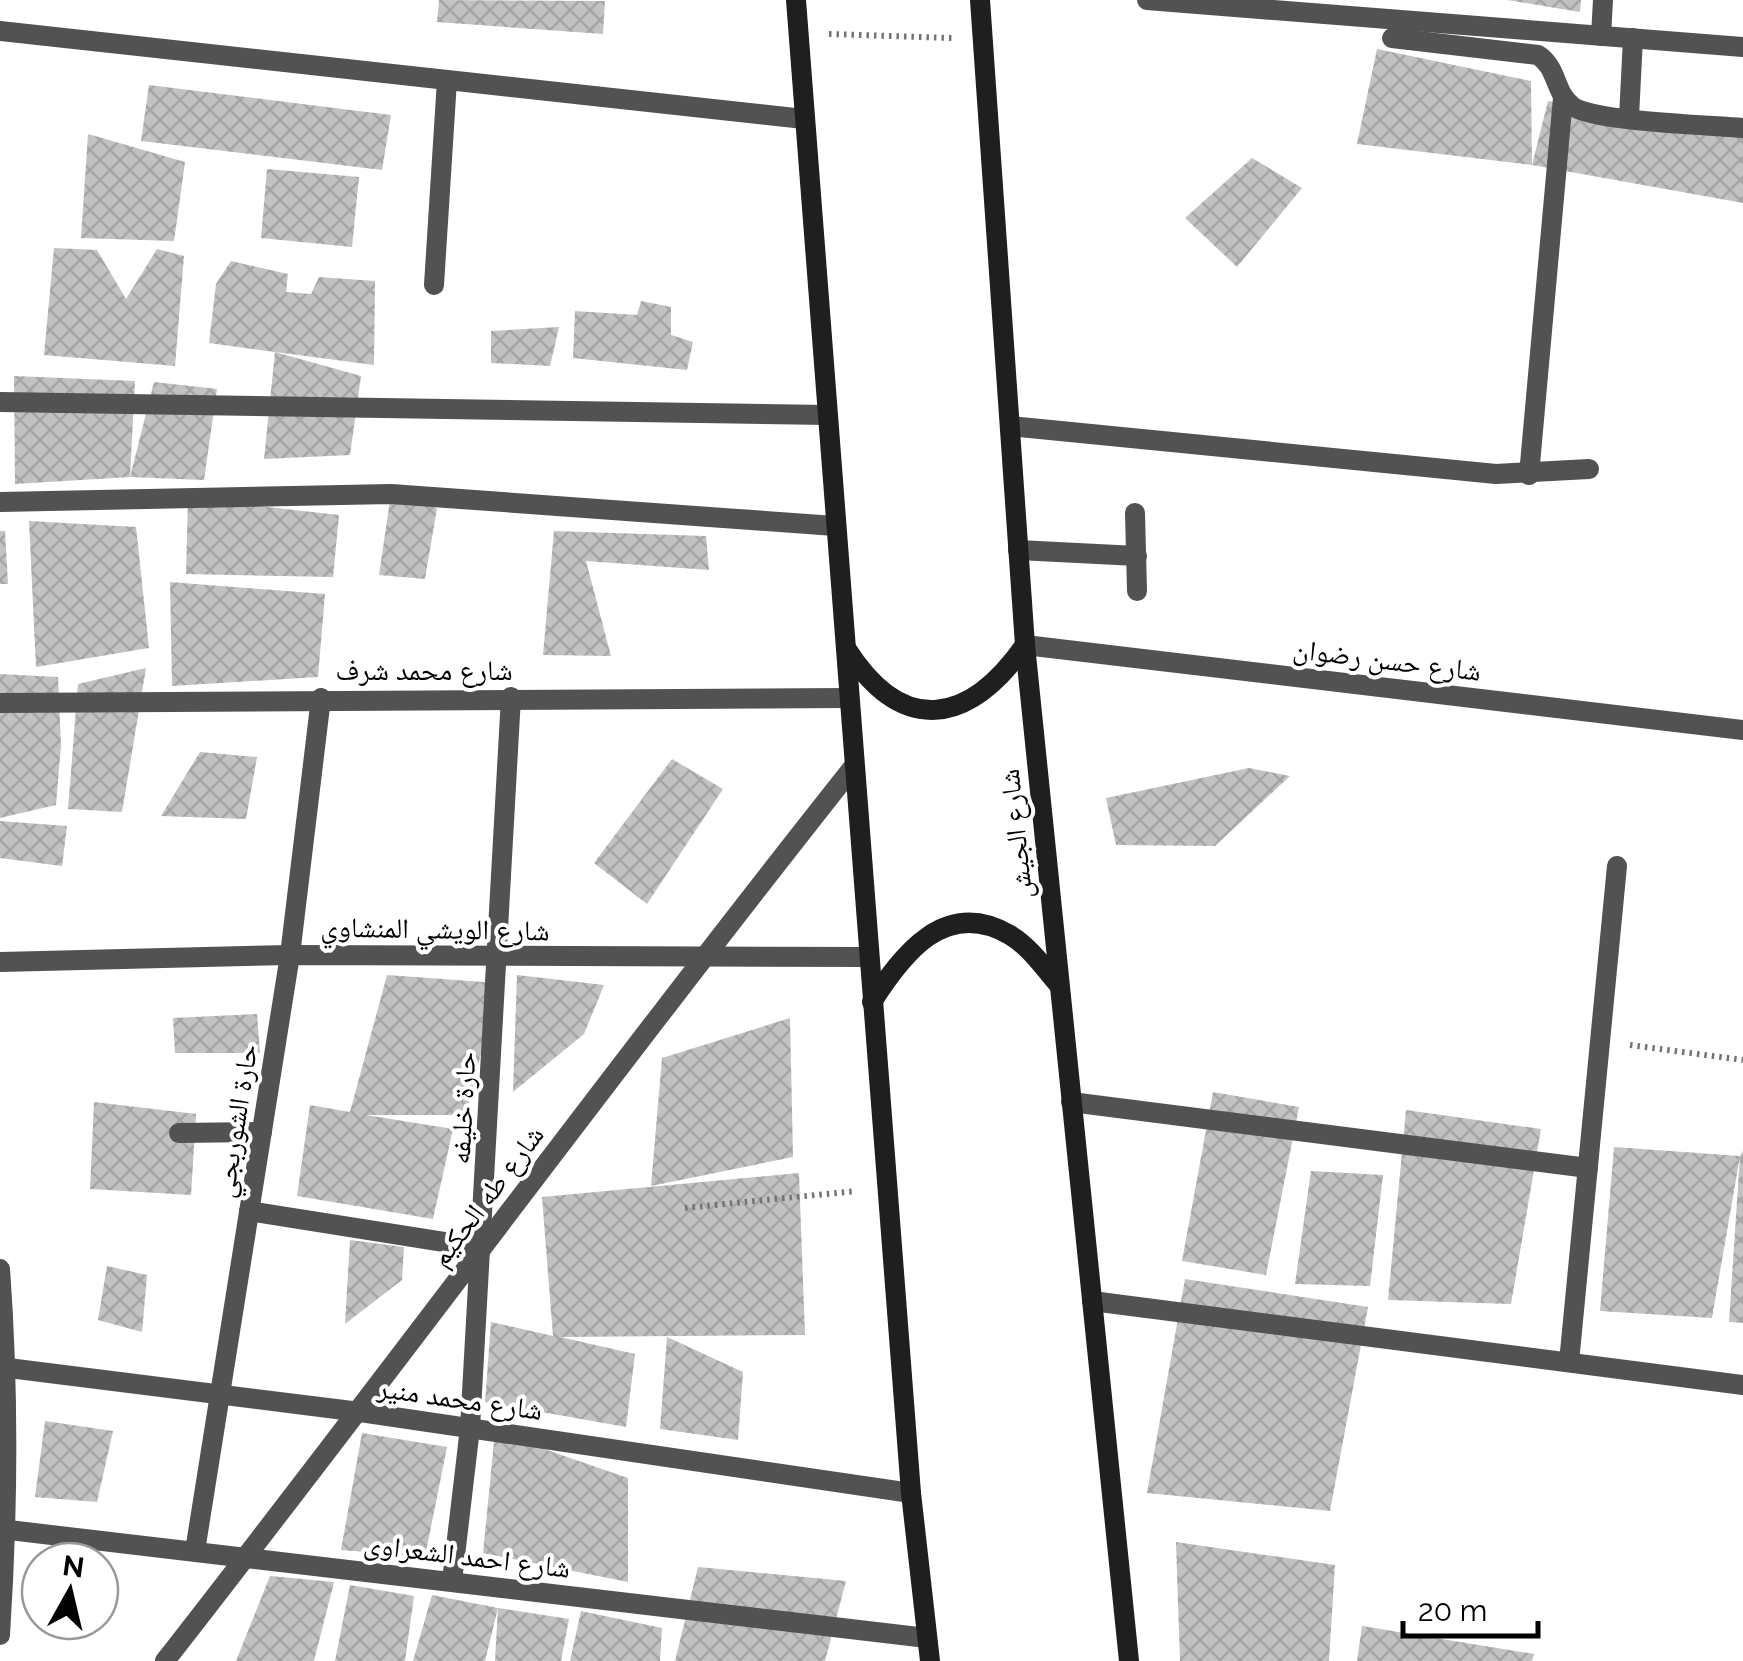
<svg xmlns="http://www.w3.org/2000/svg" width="1743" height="1661" font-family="Raleway,'Noto Naskh Arabic',sans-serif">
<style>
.building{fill:url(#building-cross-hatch)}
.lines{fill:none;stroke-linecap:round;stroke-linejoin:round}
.path{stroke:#747474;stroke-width:6;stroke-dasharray:2.5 5;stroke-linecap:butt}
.service{stroke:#525252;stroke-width:20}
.minor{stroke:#525252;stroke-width:20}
.tertiary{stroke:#525252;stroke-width:20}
.secondary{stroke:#1f1f1f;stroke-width:20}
.labels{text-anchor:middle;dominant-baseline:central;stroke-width:8;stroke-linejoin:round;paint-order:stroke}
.street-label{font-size:28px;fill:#000;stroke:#fff}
</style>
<defs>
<pattern id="building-cross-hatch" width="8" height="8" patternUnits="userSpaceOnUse" patternTransform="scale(2.5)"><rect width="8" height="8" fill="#c2c2c2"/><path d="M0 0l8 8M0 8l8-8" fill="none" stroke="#a5a5a5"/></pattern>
</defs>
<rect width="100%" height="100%" fill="#fff"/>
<g class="building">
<path d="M439,0L605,1L603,34L437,22Z"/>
<path d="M1507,0H1581L1580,12Z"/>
<path d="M1377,49L1531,81L1532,165L1357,144Z"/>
<path d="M149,85L391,115L382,170L141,141Z"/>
<path d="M1548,101L1743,133V203L1532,165Z"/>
<path d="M88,134L185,162L174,241L81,238Z"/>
<path d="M1252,158L1302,188L1237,267L1185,218Z"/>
<path d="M267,169L359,177L352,247L261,238Z"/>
<path d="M54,248L97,250L126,299L157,249L184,256L175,366L44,355Z"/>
<path d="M231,261L288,274L286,292L311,294L319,277L375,281L374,365L275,352L361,376L350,455L264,459L275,352L209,343L216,284Z"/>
<path d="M641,301L671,307V335L693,342L687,370L573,358L575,311L637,315Z"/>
<path d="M559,327L550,366L491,363V331Z"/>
<path d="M14,376L135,381L130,477L15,484Z"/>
<path d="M154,382L217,389L204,480L130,477Z"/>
<path d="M391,494L437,508L425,579L379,575Z"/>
<path d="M188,498L339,515L333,577L186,574Z"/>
<path d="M29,521L136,527L149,648L36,667Z"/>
<path d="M0,531H5L8,584H0Z"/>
<path d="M554,531L706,536L709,570L586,561L611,656L543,655Z"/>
<path d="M170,582L325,594L318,677L172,686Z"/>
<path d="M146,668L122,812L68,809L78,684Z"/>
<path d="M0,674L58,677L61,745L56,805L0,818Z"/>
<path d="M200,752L257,757L246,819L161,816Z"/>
<path d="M672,759L723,789L647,904L594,863Z"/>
<path d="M1249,768L1290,776L1215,846L1116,845L1106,798Z"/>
<path d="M0,821L67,826L62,866L0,858Z"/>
<path d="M387,975L498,983L466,1115H366L453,1129L433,1219L297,1196L310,1105L350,1112Z"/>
<path d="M517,975L604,985L584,1034L513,1092Z"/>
<path d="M257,1014L260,1053H175L173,1018Z"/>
<path d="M790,1018L793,1157L651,1186L662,1058Z"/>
<path d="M1213,1092L1299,1107L1266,1275L1182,1261Z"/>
<path d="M94,1102L196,1114L191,1195L90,1189Z"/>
<path d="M1406,1110L1541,1129L1511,1304L1388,1300Z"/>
<path d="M1614,1147L1740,1156L1743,1151V1323L1729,1322L1740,1156L1712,1318L1600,1311Z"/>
<path d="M1311,1171L1383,1175L1370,1286L1295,1284Z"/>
<path d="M799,1173L805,1335L560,1337L635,1354L626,1427L485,1402L491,1322L553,1336L542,1197Z"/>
<path d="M350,1240L404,1247L402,1280L345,1324Z"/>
<path d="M107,1266L147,1275L142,1332L98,1320Z"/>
<path d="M1185,1279L1368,1307L1330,1511L1147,1493Z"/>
<path d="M667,1337L743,1372L738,1440L660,1429Z"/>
<path d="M45,1421L113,1431L97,1502L35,1497Z"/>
<path d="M495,1432L628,1478V1582L483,1553Z"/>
<path d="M362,1433L447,1447L425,1557L341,1550Z"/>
<path d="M1176,1542L1335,1565L1329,1661H1180Z"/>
<path d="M698,1567L846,1581L825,1661H675Z"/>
<path d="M270,1576L334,1582L314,1661H236Z"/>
<path d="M350,1585L414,1596L405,1661H335Z"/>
<path d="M432,1595L498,1608L485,1661H413Z"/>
<path d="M498,1608L569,1619L561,1661H495Z"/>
<path d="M581,1611L662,1628L660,1661H570Z"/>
<path d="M1362,1626L1534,1654L1532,1661H1357Z"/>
</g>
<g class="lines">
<g class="path">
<path d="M829,34L952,38"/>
<path d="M1630,1045L1743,1060"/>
<path d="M685,1208L856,1191"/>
</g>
<g class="service">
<path d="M1392,38L1538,55C1558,68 1554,92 1572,106C1594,122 1710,125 1743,128"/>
<path d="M1629,117L1633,38"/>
<path d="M1010,426L1496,474L1589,469"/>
<path d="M1529,475L1563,98"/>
<path d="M1135,513L1137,591"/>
<path d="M1018,550L1137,556"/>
</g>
<g class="minor">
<path d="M1147,0L1743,47"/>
<path d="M0,31L804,119"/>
<path d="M1601,36L1603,0"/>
<path d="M434,285L447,80"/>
<path d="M0,402L827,415"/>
<path d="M0,502L391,494L835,526"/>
<path d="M0,703L848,698"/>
<path d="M0,962L290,955L869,957"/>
<path d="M1071,1102L1588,1168"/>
<path d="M179,1133L262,1132"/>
<path d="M249,1211L482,1248"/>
<path d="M0,1269C9,1391 8,1512 0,1635"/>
<path d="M1092,1301L1743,1385"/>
<path d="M1569,1362L1617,866"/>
<path d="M0,1367L360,1412L911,1493"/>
<path d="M0,1529L927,1638"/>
<path d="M195,1551L290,955L321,698"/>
<path d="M452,1581L470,1428L511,697"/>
<path d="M165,1661C397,1364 620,1061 854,766"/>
</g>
<path class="tertiary" d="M1025,645L1743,730"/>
<g class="secondary">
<path d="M796,0L911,1493L930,1661"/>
<path d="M980,0L1025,645L1129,1661"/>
<path d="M846,648C902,736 968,726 1025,645"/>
<path d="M872,1002C902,955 945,897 1010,935C1029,946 1045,969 1059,985"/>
</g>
</g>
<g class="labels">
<g class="street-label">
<text transform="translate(1387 660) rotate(7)">شارع حسن رضوان</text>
<text x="424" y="670">شارع محمد شرف</text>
<text transform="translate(1016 834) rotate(-96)">شارع الجيش</text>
<text transform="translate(435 929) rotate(1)">شارع الويشي المنشاوي</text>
<text transform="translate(463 1108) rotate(-87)">حارة خليفه</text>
<text transform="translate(236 1121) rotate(-81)">حارة الشوربجي</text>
<text transform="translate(487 1196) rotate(-53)">شارع طه الحكيم</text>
<text transform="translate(460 1399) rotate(8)">شارع محمد منير</text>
<text transform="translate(467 1556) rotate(7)">شارع احمد الشعراوى</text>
</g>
</g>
<g transform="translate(70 1591) rotate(8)"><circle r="48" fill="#ffffff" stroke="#999999" stroke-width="2.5"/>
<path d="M0-8L18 38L0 25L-18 38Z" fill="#000000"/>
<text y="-15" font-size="28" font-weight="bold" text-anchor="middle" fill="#000000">N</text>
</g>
<path d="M1403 1621v15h135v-15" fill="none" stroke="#000000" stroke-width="5"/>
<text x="1418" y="1621" font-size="30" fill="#000000" stroke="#ffffff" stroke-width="8" paint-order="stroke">20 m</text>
</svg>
